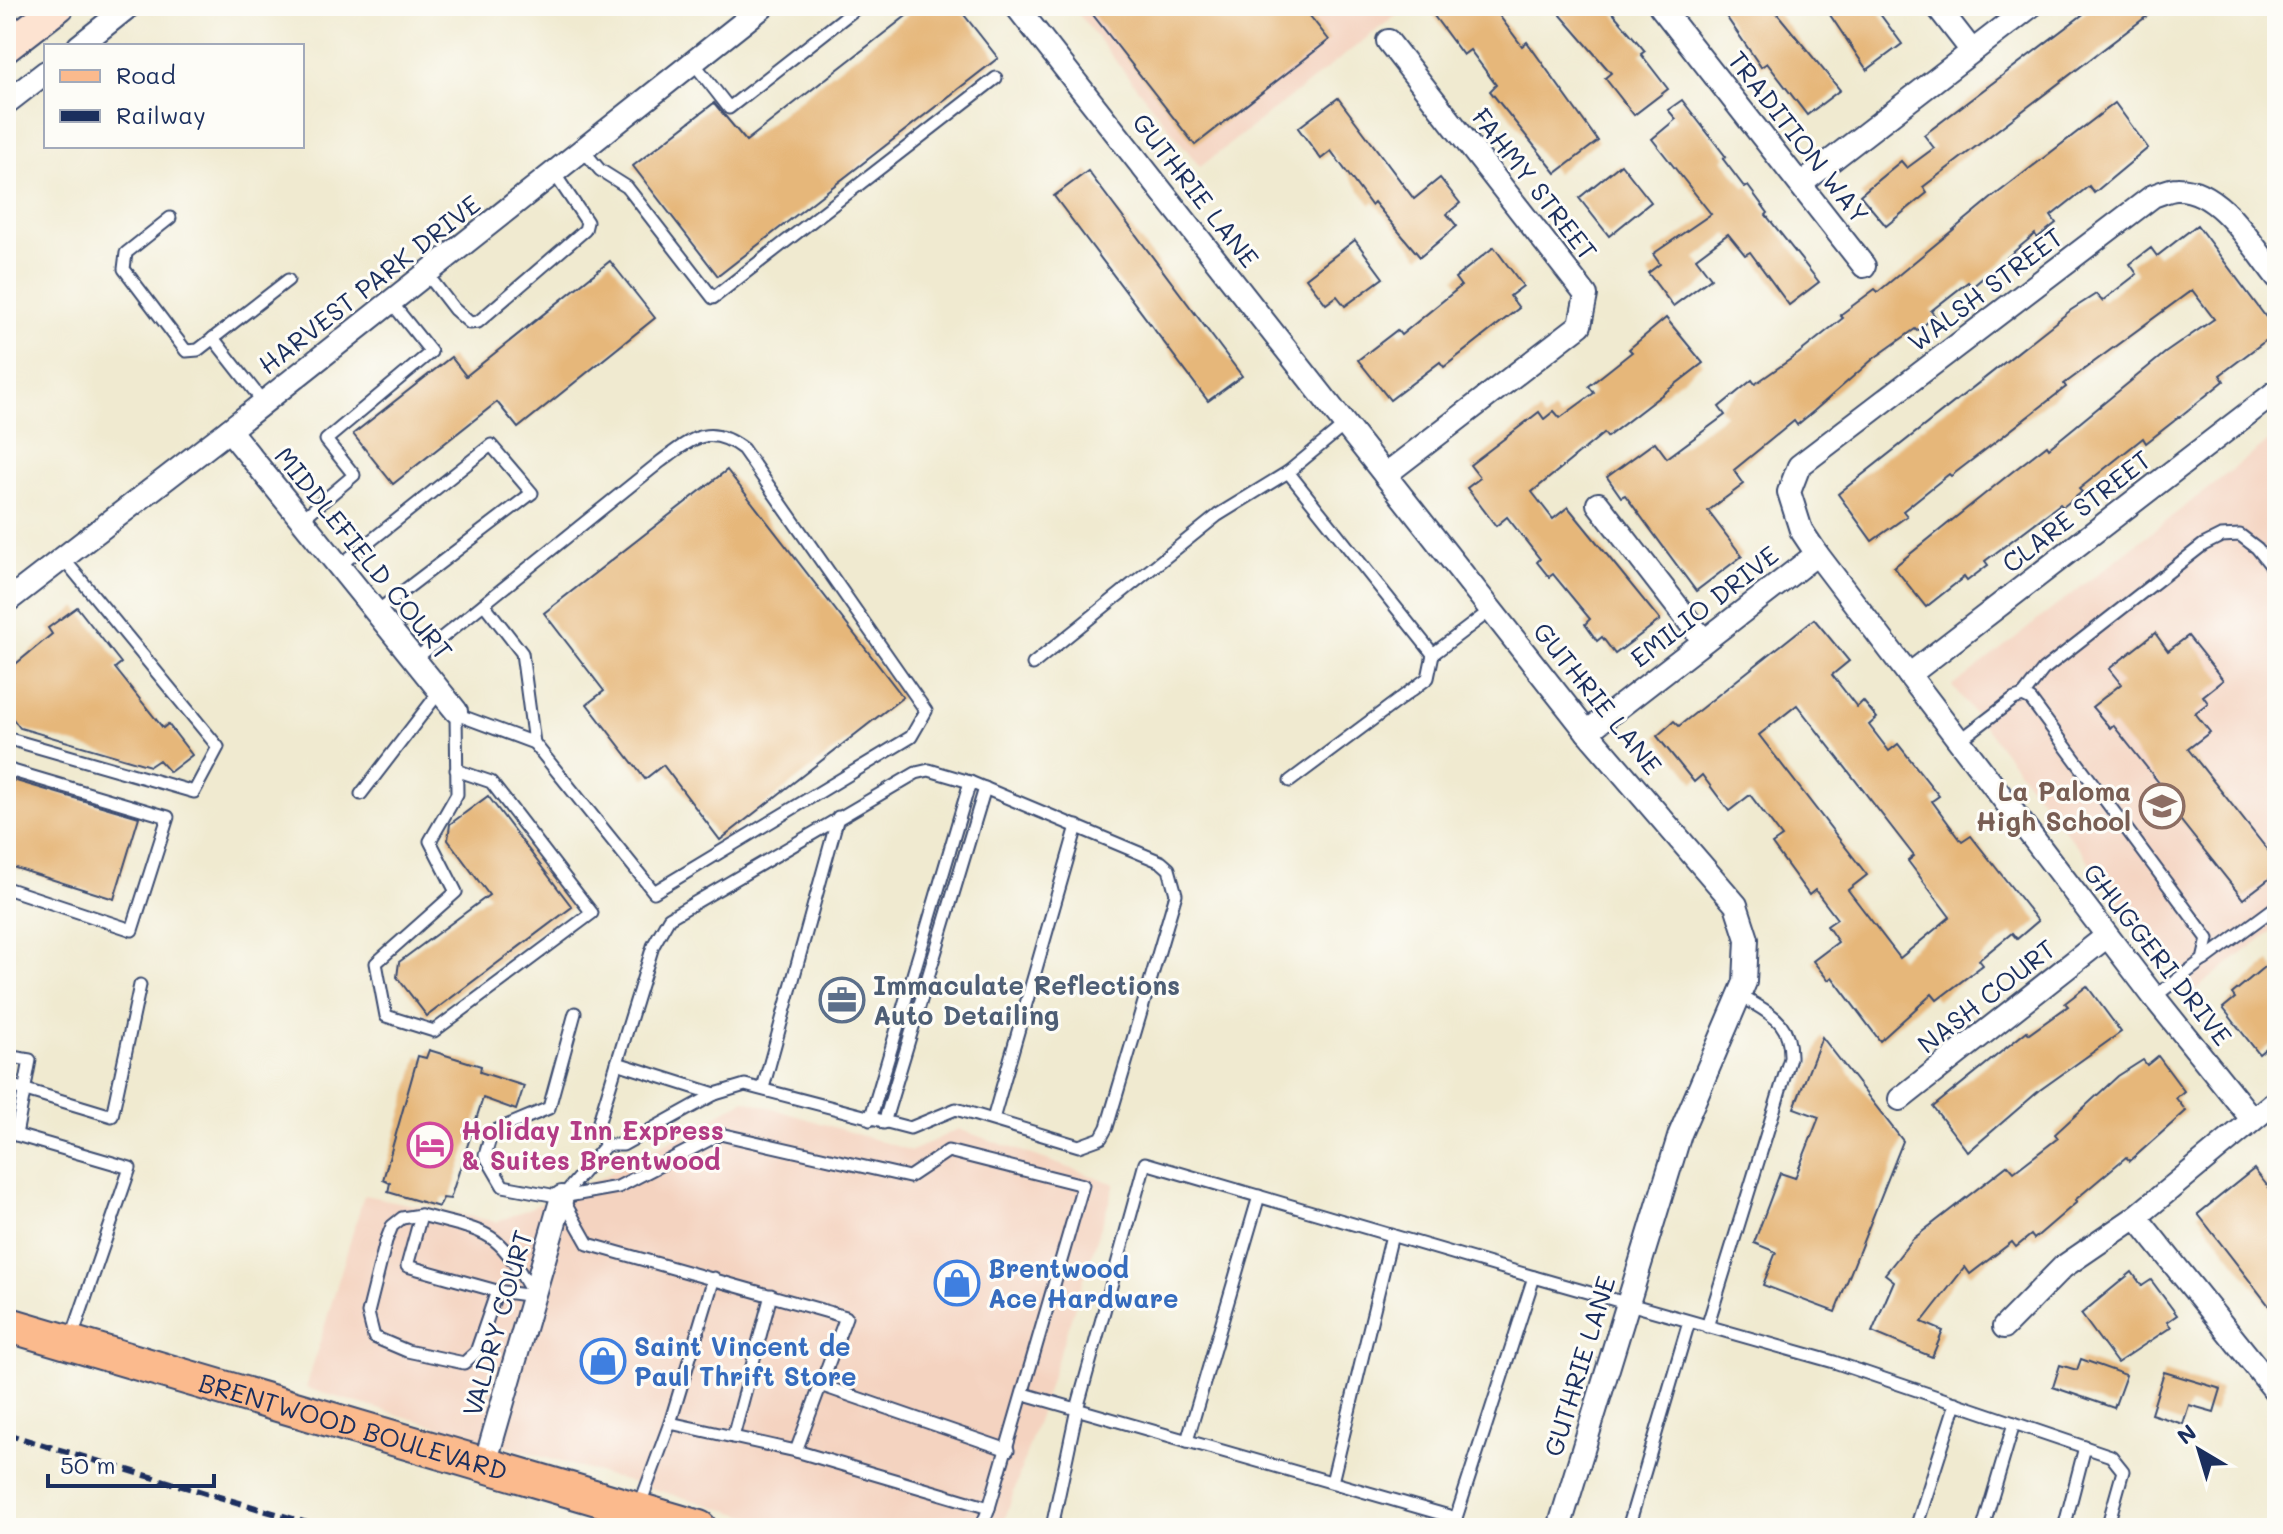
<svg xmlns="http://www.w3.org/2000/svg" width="2283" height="1534" font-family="Mali,sans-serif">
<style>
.built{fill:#f4d3c0}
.building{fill:#e6b77a;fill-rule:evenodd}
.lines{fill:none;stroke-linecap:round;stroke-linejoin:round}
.lane-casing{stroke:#3b4b6f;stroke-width:15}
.street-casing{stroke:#3b4b6f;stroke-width:26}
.secondary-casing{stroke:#3b4b6f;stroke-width:34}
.primary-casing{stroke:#3b4b6f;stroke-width:38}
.lane{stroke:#fff;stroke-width:11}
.street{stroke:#fff;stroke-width:22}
.secondary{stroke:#fde3d1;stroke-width:30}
.primary{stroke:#fbba8d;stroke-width:34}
.rail{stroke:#1b2f5e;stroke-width:6;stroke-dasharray:12 6;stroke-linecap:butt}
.labels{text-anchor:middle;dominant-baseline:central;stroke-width:6;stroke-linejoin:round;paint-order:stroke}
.street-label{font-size:26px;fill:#1b2f5e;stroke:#fdfcf7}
.education-label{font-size:26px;font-weight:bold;fill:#785e54;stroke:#fdfcf7;text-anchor:end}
.service-label{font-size:26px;font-weight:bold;fill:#4e5e75;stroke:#fdfcf7;text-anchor:start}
.hotel-label{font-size:26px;font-weight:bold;fill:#b23c85;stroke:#fdfcf7;text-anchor:start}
.shop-label{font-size:26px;font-weight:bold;fill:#366cbe;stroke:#fdfcf7;text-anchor:start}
</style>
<rect width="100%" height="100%" fill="#fdfcf7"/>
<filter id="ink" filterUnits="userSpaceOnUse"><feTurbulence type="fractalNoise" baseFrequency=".0125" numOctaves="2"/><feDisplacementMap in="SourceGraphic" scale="16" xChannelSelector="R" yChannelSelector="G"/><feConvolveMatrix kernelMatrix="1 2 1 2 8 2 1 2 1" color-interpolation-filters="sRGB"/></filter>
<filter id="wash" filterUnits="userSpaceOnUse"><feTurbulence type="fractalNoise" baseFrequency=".006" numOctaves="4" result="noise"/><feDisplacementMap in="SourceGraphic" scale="32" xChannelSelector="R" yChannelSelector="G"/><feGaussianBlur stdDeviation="1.8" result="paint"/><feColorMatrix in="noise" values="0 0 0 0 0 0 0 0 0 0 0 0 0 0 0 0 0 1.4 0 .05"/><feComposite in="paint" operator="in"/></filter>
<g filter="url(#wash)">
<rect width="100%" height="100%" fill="#f0ead0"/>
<g class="built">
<path d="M1072,6H1408L1200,167Z"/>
<path d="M2277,435V927L2191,993L1953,686Z"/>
<path d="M745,1100L912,1151L958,1129L1115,1184L1002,1528H788L306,1388L364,1195L497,1222L601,1178Z"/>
</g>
<g id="blocks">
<g class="building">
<path d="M919,6H957L998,58L718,276L633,166L714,103L746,141Z"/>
<path d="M1086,6H1302L1329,40L1195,145Z"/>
<path d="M1446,6H1492L1522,46L1527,42L1598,141L1556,173L1490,91L1496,85L1470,50L1463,55L1434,16Z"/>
<path d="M1553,6H1607L1645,51L1641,54L1668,89L1634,115L1605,78L1611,73Z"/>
<path d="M1719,6H1771L1840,90L1807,115L1767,63L1761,67Z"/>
<path d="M1824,6H1874L1902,44L1867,70Z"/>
<path d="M2094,6H2160L1923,187L1927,193L1886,226L1860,195L1901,161L1907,168L1934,148L1924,135Z"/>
<path d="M1338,98L1414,199L1440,178L1460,203L1447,214L1457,226L1420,257L1374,202L1371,205L1331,151L1321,159L1298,128Z"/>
<path d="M1682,100L1726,157L1723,159L1745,188L1748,186L1768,213L1766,215L1819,282L1789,305L1750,252L1745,255L1728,234L1696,258L1711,278L1673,306L1648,273L1660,264L1653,254L1711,214L1652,139L1676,119L1668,110Z"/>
<path d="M2115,103L2148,148L2094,193L2089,186L2051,216L2056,223L2037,238L2035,234L1972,287L1968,282L1931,311L1935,316L1917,331L1915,329L1873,359L1814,411L1797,425L1794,421L1734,470L1744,484L1708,511L1742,556L1696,591L1625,495L1621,497L1607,477L1655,442L1667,458L1725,415L1719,407L1752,380L1755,384L1798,354L1843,318L1840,315L1875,289L1878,292L1994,196Z"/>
<path d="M1621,164L1651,202L1609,236L1579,198Z"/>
<path d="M1088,171L1242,376L1208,401L1054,196Z"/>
<path d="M2197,225L2277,332L2220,375L2224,381L2183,414L2146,443L2143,438L2079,489L2082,492L2063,507L2060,504L1985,561L1988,565L1967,581L1964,577L1926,607L1894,567L2012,472L2047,445L2049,448L2165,353L2214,319L2192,290L2064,384L2066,387L1985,450L1951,476L1949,474L1903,511L1907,516L1872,541L1838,494L2071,310L2096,294L2102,301L2137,274L2130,264L2151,248L2157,256Z"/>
<path d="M1355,240L1383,278L1345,306L1337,296L1326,304L1306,278Z"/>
<path d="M1494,247L1523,286L1510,296L1519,308L1444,367L1440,362L1390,400L1358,360L1397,330L1401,335L1461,286L1455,278Z"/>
<path d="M610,261L655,318L518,428L497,402L393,484L353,434L451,357L466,376Z"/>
<path d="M1666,318L1703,363L1607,437L1604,433L1532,492L1553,519L1568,507L1660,620L1615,654L1602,637L1597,641L1585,624L1590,619L1553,574L1549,577L1537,562L1540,559L1507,517L1496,526L1467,488L1480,478L1470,465L1539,412L1544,419L1554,411L1560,418L1594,393L1589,386L1632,352L1629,349Z"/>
<path d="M727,470L903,697L720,840L663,765L645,779L587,704L604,691L544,613Z"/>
<path d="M77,607L121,663L115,668L163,728L168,724L192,755L170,772L159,760L150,766L20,728L6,710V672L52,634L48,628Z"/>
<path d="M1814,619L1849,661L1832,675L1857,707L1863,701L1877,718L1869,725L1889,751L1898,744L1939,796L1932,801L1962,842L1971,836L2038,921L2017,939L2012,933L1979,960L1983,965L1937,1000L1932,994L1880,1041L1832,977L1828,980L1813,961L1838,942L1827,926L1837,919L1815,890L1809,895L1772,844L1782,837L1750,795L1729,811L1702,775L1694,782L1657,736L1674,721L1679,726ZM1797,705L1914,856L1908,861L1950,917L1900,958L1848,890L1867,875L1759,735Z"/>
<path d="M2155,633L2168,651L2188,636L2223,680L2203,696L2208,703L2195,713L2210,732L2188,749L2277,862V873L2243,899L2166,802L2171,798L2113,725L2110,728L2092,707L2121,684L2109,669Z"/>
<path d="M6,778L139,817L114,899L6,865Z"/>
<path d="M488,796L572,907L427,1016L397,977L399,962L489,895L448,840L450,824Z"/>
<path d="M2270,962L2277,972V1039L2259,1054L2223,1008L2235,998L2232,994Z"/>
<path d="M2087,986L2121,1032L2040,1090L1968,1152L1933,1107L2027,1031L2029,1034L2068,1006L2065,1003Z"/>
<path d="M1822,1037L1903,1141L1835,1312L1763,1285L1776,1252L1754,1243L1780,1173L1795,1178L1819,1117L1794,1108Z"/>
<path d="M429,1050L481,1066L480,1072L524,1086L516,1110L483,1098L450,1199L443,1198L439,1207L388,1192L390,1183L383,1180L418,1056L426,1058Z"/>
<path d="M2158,1056L2184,1091L2176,1098L2186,1111L2130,1161L2126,1157L2075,1200L2077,1202L2034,1239L2031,1235L2016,1247L2012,1242L1970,1274L1965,1267L1922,1322L1943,1331L1932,1357L1872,1332L1894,1281L1885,1274L1913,1239L2008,1165L2014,1172L2058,1138L2055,1134L2118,1076L2143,1060L2147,1065Z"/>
<path d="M2254,1169L2277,1198V1316L2198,1214Z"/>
<path d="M2132,1272L2142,1286L2151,1280L2177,1315L2167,1322L2171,1327L2117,1363L2081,1314Z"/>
<path d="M2081,1359L2126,1375L2114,1408L2053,1387L2060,1365L2077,1370Z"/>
<path d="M2164,1372L2221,1389L2214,1412L2189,1405L2183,1424L2151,1414Z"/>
</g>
</g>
</g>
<g filter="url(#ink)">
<use href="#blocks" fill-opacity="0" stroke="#3b4b6f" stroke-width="2"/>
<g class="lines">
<g class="lane-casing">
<g id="lane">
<path d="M693,62L729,108L859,6"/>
<path d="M583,150L600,170L627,187L713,298L996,78"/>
<path d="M170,218L126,253L124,269L186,351L198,350L288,280"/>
<path d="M427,274L454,309L470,323L478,322L585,230L587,222L554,173"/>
<path d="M213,338L264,403"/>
<path d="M1345,425L1288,472L1433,654L1491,610"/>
<path d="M301,520L354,475L326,440L431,352L391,302"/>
<path d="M339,566L491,445L532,493L376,612"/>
<path d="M414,660L660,462C690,440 708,422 743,449L926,711L911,737L654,892L534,743"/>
<path d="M1033,664L1218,515L1288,472"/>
<path d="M2023,696L2043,670L2203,545L2221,536L2240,535L2257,548L2277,573"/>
<path d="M456,711V714L457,794L430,841L456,892L376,963L386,1016L434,1031L592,913L491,782L456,770"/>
<path d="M456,714L534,743L522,653L484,604"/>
<path d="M6,738L194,792L218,747L63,558"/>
<path d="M1959,741L2014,699L2023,696L2031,700L2208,939L2203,960L2154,997"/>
<path d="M6,769L168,817L132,930L6,888"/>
<path d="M929,770L970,782L1161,862L1169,869L1176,894L1107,1127L1101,1138L1079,1146L956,1109L910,1128L745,1085L715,1094L623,1145H606L597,1128L653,946L669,918L916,773Z"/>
<path d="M1290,781L1428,678L1433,654"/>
<path d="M361,794L440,691"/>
<path d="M2204,960L2277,906"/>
<path d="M575,1013L549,1108L492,1132L485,1155L503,1186L562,1197L618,1187L720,1134L909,1177L948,1151L1083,1185L989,1508L796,1451"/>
<path d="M6,1056L30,1060L16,1135"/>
<path d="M617,1063L715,1094"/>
<path d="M6,1084L112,1116L140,985"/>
<path d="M763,1088L838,817"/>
<path d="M993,1119L1077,826"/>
<path d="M870,1120L970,782"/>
<path d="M884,1123L985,788"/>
<path d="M6,1132L130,1168L71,1340"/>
<path d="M562,1197L606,1145"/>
<path d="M562,1198L588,1244L846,1317L796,1451L670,1423L639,1507"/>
<path d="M421,1215C493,1234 496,1228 534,1296L497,1291L407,1266Z"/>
<path d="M421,1215L402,1218L392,1226L386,1241L368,1313L374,1337L407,1351L464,1363L476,1352L497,1291"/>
<path d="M1534,1277L1834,1362L2111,1456L2123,1471L2107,1528"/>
<path d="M1707,1327L1790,1058C1791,1019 1769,1014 1740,995"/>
<path d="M820,1385L1008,1450"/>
<path d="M1024,1394L1456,1518L1454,1528"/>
<path d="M670,1423L714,1278"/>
<path d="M733,1437L771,1295"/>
<path d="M1187,1441L1259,1196"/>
<path d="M1332,1482L1392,1235"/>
<path d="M981,1528L989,1508"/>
<path d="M1056,1528L1052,1527L1077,1409L1145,1163L1534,1277L1456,1518"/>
<path d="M1628,1528L1689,1322"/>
<path d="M1916,1528L1956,1403"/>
<path d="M1983,1528L2014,1423"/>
<path d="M2064,1528L2085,1447"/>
</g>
</g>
<g class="street-casing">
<g id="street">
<path d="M1016,6L1587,732L1736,905L1747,939L1745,982L1680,1134L1559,1528"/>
<path d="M1660,6L1864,266"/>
<path d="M1937,6L1972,51"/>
<path d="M79,46L129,6"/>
<path d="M6,103L46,72"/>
<path d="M1802,183L2031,6"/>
<path d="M229,430L456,711"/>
<path d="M1385,475L1580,325L1586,295L1388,41"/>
<path d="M1598,504L1704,641"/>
<path d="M6,602L229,430L764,6"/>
<path d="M1909,675L2277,391"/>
<path d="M1587,732L1817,554"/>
<path d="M1900,1099L2107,936"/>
<path d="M2252,1119L2154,997L1817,554L1801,530L1789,492L1799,466L2153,196C2160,194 2169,189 2177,189C2220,188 2253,247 2277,277"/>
<path d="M2136,1217L2277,1393"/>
<path d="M2004,1327L2063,1267L2136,1217L2277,1100"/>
<path d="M485,1464L562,1197"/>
</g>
</g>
<g class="secondary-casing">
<path id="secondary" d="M6,47L59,6"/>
</g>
<g class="primary-casing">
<g id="primary">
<path id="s1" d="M6,1324L699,1528"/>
</g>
</g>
<use href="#lane" class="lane"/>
<use href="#street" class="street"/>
<use href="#secondary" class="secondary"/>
<use href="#primary" class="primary"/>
<path class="rail" d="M6,1434L324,1528"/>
</g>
</g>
<defs>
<g id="school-ring" transform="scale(2.3)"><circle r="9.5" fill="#fdfcf7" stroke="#8d6e63" stroke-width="1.5"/><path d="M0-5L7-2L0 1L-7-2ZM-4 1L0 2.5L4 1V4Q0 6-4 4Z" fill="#8d6e63"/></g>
<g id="office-ring" transform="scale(2.3)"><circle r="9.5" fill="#fdfcf7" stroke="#5c6f8a" stroke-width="1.5"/><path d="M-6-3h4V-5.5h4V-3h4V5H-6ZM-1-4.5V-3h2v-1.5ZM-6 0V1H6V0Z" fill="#5c6f8a"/></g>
<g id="hotel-ring" transform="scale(2.3)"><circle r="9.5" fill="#fdfcf7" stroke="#d1479c" stroke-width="1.5"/><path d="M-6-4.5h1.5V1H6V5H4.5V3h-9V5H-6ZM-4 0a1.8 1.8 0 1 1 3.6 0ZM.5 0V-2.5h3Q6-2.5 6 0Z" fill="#d1479c"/></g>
<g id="shop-ring" transform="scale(2.3)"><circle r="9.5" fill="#fdfcf7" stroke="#3f7fe0" stroke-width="1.5"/><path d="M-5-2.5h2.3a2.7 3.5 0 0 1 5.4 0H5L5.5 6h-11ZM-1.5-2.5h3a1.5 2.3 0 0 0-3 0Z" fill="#3f7fe0"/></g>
</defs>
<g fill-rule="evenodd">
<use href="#school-ring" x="2162" y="806"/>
<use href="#office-ring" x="842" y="1000"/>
<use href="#hotel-ring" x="430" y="1145"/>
<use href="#shop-ring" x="957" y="1283"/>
<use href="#shop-ring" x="603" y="1361"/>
</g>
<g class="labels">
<g class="street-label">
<text transform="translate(1799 137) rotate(52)">TRADITION WAY</text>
<text transform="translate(1535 184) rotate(52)">FAHMY STREET</text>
<text transform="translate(1196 190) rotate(52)">GUTHRIE LANE</text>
<text transform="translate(369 284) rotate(-38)">HARVEST PARK DRIVE</text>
<text transform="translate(1985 289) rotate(-37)">WALSH STREET</text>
<text transform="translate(2076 511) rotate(-38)">CLARE STREET</text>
<text transform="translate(364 553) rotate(51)">MIDDLEFIELD COURT</text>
<text transform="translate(1704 606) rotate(-38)">EMILIO DRIVE</text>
<text transform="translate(1598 698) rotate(51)">GUTHRIE LANE</text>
<text transform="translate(2158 954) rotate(52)">GHUGGERI DRIVE</text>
<text transform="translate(1986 996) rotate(-38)">NASH COURT</text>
<text transform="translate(497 1323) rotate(-74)">VALDRY COURT</text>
<text transform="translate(1579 1366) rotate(-73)">GUTHRIE LANE</text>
<text stroke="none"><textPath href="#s1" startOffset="362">BRENTWOOD BOULEVARD</textPath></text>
</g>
<g class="education-label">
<text x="2131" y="791">La Paloma<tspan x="2131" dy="30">High School</tspan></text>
</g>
<g class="service-label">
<text x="873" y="985">Immaculate Reflections<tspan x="873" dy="30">Auto Detailing</tspan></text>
</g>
<g class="hotel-label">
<text x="461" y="1130">Holiday Inn Express<tspan x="461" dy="30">&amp; Suites Brentwood</tspan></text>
</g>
<g class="shop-label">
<text x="988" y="1268">Brentwood<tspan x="988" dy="30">Ace Hardware</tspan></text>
<text x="634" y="1346">Saint Vincent de<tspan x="634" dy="30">Paul Thrift Store</tspan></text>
</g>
</g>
<rect width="2283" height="1534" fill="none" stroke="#fdfcf7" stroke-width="32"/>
<rect x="44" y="44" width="260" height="104" fill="#fdfcf7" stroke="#a3aaba" stroke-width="2"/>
<rect x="60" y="70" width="40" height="12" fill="#fbba8d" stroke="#a3aaba" stroke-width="2"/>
<text x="116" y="84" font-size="24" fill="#1b2f5e">Road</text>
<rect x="60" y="110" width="40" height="12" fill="#1b2f5e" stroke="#a3aaba" stroke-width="2"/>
<text x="116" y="124" font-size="24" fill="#1b2f5e">Railway</text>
<g transform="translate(2199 1450) rotate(322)" stroke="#fdfcf7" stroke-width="6" paint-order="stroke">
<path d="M0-6L14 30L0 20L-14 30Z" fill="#1b2f5e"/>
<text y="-12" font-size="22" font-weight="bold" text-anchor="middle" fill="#1b2f5e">N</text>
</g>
<path d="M48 1474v12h166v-12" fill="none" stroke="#1b2f5e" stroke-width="4"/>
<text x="60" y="1474" font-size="24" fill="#1b2f5e" stroke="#fdfcf7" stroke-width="6" paint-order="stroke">50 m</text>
</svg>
